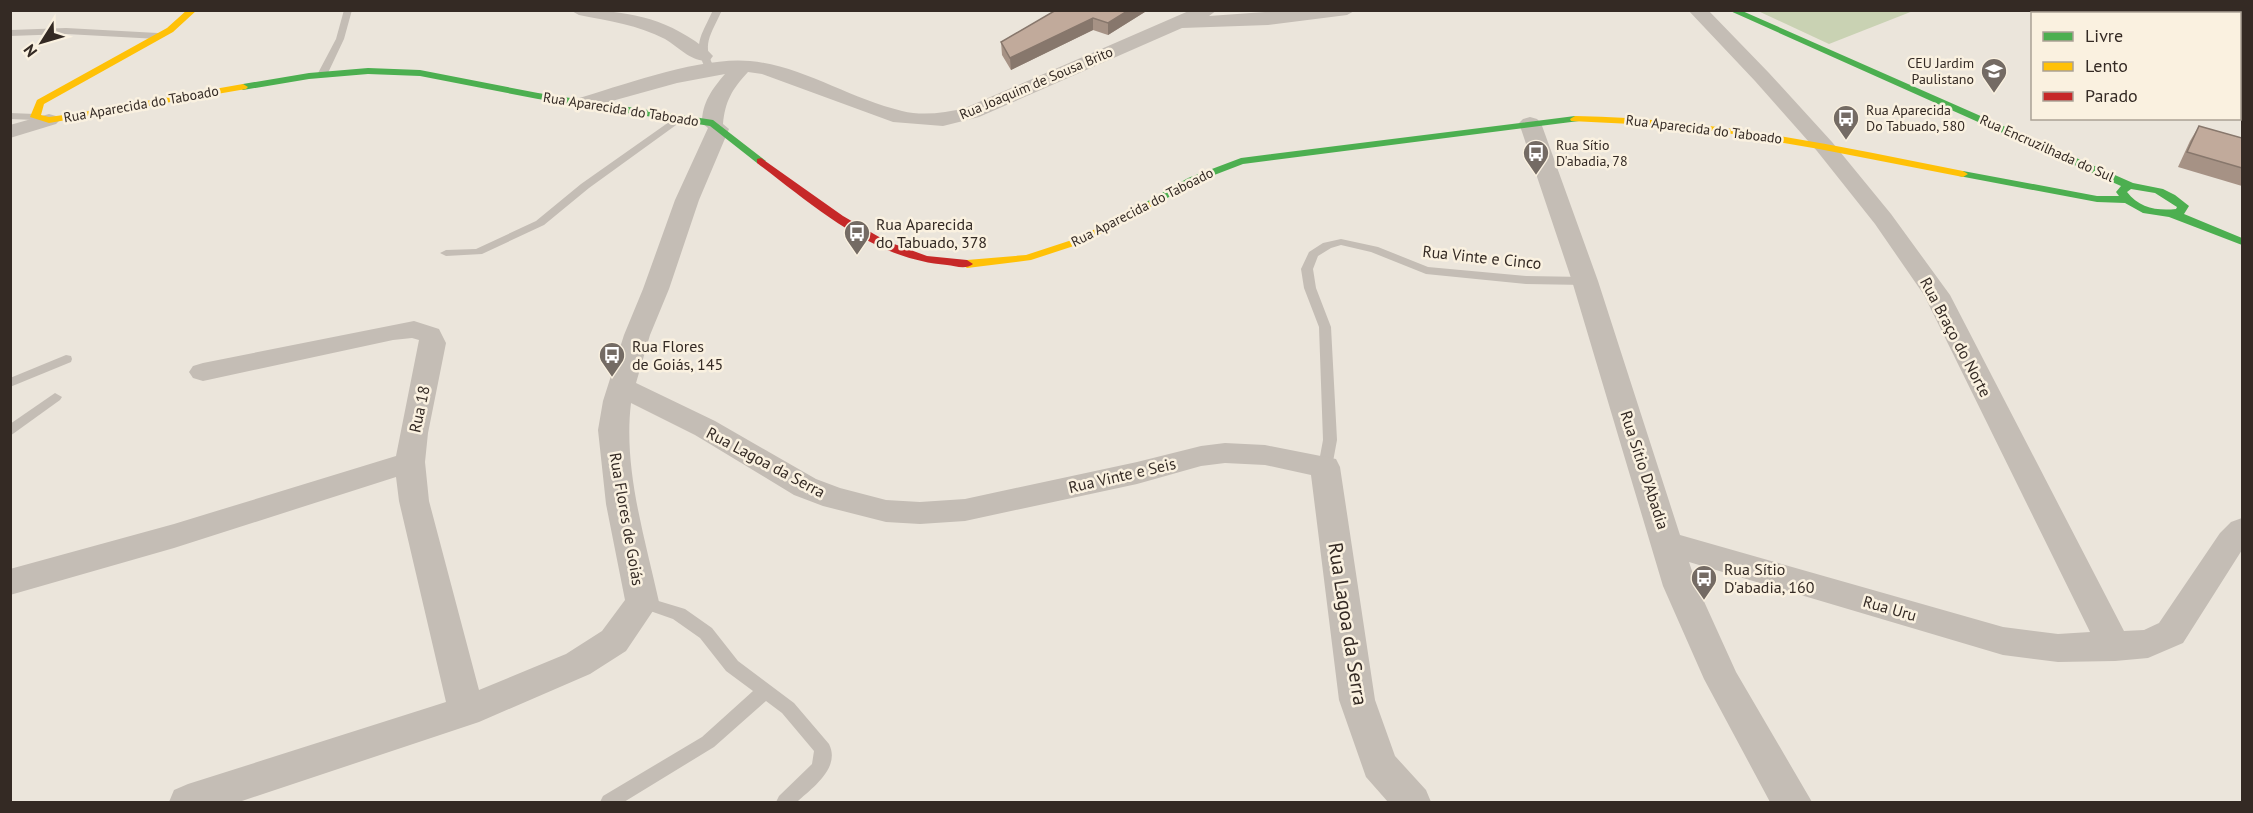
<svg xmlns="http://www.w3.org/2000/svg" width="2253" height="813" font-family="'PT Sans',sans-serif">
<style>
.green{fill:#c9d2b3}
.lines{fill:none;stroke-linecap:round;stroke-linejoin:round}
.lane{fill:#c4bdb5;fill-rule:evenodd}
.street{fill:#c4bdb5;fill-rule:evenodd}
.fast{fill:#4caf50;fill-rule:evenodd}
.slow{fill:#ffc107;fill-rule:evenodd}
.jam{fill:#c62828;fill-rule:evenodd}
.wall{fill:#a69285}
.shaded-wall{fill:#87776c}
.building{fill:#c1aa9b;stroke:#87776c;stroke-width:1.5}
.labels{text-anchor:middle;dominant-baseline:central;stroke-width:5;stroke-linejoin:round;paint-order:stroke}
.far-poi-label{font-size:14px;fill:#342a24;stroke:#faf1e0;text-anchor:start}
.far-street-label{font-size:14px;fill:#342a24;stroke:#faf1e0}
.poi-label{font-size:16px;fill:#342a24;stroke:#faf1e0;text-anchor:start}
.street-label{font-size:16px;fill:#342a24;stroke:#faf1e0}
.near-street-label{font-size:20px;fill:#342a24;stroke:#faf1e0}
</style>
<rect width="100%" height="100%" fill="#ebe5db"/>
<g class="green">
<path d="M1758,11H1913L1829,44Z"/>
<path d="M2093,11H2242V53L2240,52V14H2105Z"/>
</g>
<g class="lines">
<g class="lane">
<path d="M344,10H352L344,39L327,75L319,77L317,75L336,39Z"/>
<path d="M713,10H722C711,35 700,45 716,70L711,73L708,72C691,45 701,37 713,10Z"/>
<path d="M66,28L158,33L162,36L158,39L66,34L10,36V30Z"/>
<path d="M10,113L35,114L40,117L35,120L10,119Z"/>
<path d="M679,115L683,116V120L589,188L544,225L482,254L446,256L440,253L446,250L476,249L536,221L581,184Z"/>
<path d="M1341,239L1378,247L1428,267L1526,276L1585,277L1591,281L1585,285L1526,284L1426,274L1371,252L1341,245L1331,248L1318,256L1313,269L1316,288L1331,327L1337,440L1332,467L1330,471H1320L1318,467L1323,440L1319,327L1304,288L1301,269L1309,252L1323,243Z"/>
<path d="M66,355L71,356L72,359L71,362L10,387V378Z"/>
<path d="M55,393L62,397L60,400L10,436V424Z"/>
<path d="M642,596L685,609L712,628L738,661L794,703L829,744C841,768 812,788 797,802H776L779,796L812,764L814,751L782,713L766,701L714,747L624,802H600L603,796L702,737L753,691L726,671L700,638L673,619L636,606L634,602L636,598Z"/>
</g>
<g class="street">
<path d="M570,10C617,10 655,14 695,41C701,46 708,50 713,56L710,60C693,64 679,47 665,39C638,25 609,21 579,15Z"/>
<path d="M1191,10H1217L1209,16L1294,10H1356L1347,15L1268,25L1182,28L979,117L943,126L893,122L762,74L748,72C732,89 725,102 723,124L729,129L699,200L669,289L650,335L636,383L715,421L816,479L840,488L886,500L920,502L965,499L1137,462L1201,446L1225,443L1265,445L1336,459L1340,467L1375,700L1395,756L1426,790L1431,802H1388L1366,777L1339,700L1311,475L1265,465L1225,463L1201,466L1137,484L965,521L920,524L886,522L823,506L794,495L695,435L631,403C623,469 645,538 659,602L626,651L590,674L479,722L239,802H169L174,790L188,784L446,702L399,501L396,477L174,548L10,595V569L174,524L396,456L419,340L412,338L393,340L203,381L193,378L189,372L193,366L203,363L414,321L439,329L446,343L428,433L425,462L429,501L479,690L566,654L602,631L625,600L606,504L598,430L603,401L624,335L643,289L675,200L708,128L702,123C702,103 712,89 725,74L677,83L583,109L576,107L573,103L576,99C623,85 702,56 750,61C803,66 850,99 902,111C922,116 945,113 965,108Z"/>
<path d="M1688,10H1708L1769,73L1832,142L1891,214L1950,295L2124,631L2144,630L2159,623L2220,533L2231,522L2242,518V550L2183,643L2148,658L2115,661L2058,662L2003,655L1689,562L1697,586L1736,672L1812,802H1770L1704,679L1663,586L1572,281L1519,123L1523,119L1530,117L1537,119L1541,123L1598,281L1680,535L2003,627L2058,634L2090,632L1924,295L1875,224L1817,151L1755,81Z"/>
<path d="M49,114L56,116L60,120L56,124L10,138V125Z"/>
</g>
<g class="fast">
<path d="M1728,10H1740L2133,183L2163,189L2175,195L2189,206L2184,214L2242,238V245L2169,217L2143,213L2125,203L2097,202L1959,176V172L1963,171L2097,196H2119L2116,192L2121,186ZM2131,189L2155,193L2177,207L2176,209C2157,211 2139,208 2127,192Z"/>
<path d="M368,68L420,70L538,93L713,120L766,161L761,164L757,163L710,126L538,99L420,76L368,74L309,79L243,90L238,87L243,84L309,73Z"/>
<path d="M1575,116L1580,119L1579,121L1243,164L1196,182L1151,207L1147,208L1141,205L1188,178L1241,158Z"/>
</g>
<g class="slow">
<path d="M187,10H197L173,32L44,104L41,115L49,117L78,113L243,84L248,87L246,89L49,123L30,117L37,100L167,28Z"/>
<path d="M1575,116C1707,118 1834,145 1963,171L1968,174L1963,177L1819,149L1721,132L1672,126L1571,121L1570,119Z"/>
<path d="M1147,202L1151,203V207L1086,242L1031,260L967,268L961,264L967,260L1026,255L1078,238Z"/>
</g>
<path class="jam" d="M761,158L843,216L886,241L927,256L967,260L973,264C966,270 955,266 947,265C872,259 814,206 757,163V159Z"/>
</g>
<g class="wall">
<path d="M1056,10H1148L1108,35L1093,30L1011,70L1002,55L1001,42Z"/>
<path d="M2199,126L2242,138V186L2178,167L2190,141Z"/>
</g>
<g class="shaded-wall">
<path d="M1129,10H1148L1108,35V23Z"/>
<path d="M1093,18V30L1011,70L1010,58Z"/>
</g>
<g class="building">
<path d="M1056,10H1129L1108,23L1093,18L1010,58L1001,42Z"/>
<path d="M2199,126L2242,138V168L2187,152Z"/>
</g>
<defs>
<g id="school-pin" transform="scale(1.35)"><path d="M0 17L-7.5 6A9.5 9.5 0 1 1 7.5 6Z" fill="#746b64" stroke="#faf1e0"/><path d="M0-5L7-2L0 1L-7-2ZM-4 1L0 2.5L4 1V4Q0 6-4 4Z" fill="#fff"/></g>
<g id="bus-pin" transform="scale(1.35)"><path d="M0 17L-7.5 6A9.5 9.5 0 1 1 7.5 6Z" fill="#746b64" stroke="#faf1e0"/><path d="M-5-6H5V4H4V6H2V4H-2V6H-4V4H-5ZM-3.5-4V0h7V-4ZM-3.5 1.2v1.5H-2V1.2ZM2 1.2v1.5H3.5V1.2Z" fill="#fff"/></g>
</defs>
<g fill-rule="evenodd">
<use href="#school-pin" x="1994" y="71"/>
<use href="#bus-pin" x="1846" y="118"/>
<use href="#bus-pin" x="1536" y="153"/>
<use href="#bus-pin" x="857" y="233"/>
<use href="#bus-pin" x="612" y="355"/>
<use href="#bus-pin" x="1704" y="578"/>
</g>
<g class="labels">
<g class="far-poi-label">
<text x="1974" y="63" text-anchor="end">CEU Jardim<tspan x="1974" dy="16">Paulistano</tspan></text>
<text x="1866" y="110">Rua Aparecida<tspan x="1866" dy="16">Do Tabuado, 580</tspan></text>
<text x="1556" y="145">Rua Sítio<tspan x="1556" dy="16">D'abadia, 78</tspan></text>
</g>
<g class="far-street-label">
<text transform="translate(1036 83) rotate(-23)">Rua Joaquim de Sousa Brito</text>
<text transform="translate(141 104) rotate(-10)">Rua Aparecida do Taboado</text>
<text transform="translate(621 109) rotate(9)">Rua Aparecida do Taboado</text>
<text transform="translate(1704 129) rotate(7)">Rua Aparecida do Taboado</text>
<text transform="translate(2047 148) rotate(24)">Rua Encruzilhada do Sul</text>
<text transform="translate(1142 207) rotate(-27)">Rua Aparecida do Taboado</text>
</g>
<g class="poi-label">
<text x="876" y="224">Rua Aparecida<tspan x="876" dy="18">do Tabuado, 378</tspan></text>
<text x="632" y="346">Rua Flores<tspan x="632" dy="18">de Goiás, 145</tspan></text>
<text x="1724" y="569">Rua Sítio<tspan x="1724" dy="18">D'abadia, 160</tspan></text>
</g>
<g class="street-label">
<text transform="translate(1482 257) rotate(6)">Rua Vinte e Cinco</text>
<text transform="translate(1956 337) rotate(62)">Rua Braço do Norte</text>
<text transform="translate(419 409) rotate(-78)">Rua 18</text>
<text transform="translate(766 462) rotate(28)">Rua Lagoa da Serra</text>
<text transform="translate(1645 470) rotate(72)">Rua Sítio D'Abadia</text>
<text transform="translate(1122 475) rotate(-13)">Rua Vinte e Seis</text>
<text transform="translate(627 519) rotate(80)">Rua Flores de Goiás</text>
<text transform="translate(1890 608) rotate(16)">Rua Uru</text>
</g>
<g class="near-street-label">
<text transform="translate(1348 624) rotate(81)">Rua Lagoa da Serra</text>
</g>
</g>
<rect width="2253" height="813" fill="none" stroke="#342a24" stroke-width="24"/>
<rect x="2031" y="12" width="210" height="108" fill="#faf1e0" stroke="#aba195" stroke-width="1.5"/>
<rect x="2043" y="32" width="30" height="9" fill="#4caf50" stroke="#aba195" stroke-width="1.5"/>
<text x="2085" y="42" font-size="18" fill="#342a24">Livre</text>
<rect x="2043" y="62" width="30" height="9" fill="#ffc107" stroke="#aba195" stroke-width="1.5"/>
<text x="2085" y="72" font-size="18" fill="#342a24">Lento</text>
<rect x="2043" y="92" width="30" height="9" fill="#c62828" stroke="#aba195" stroke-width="1.5"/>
<text x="2085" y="102" font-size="18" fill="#342a24">Parado</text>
<g transform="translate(42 42) rotate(233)" stroke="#faf1e0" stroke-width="4.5" paint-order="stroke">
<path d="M0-4.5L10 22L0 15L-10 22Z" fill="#342a24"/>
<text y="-9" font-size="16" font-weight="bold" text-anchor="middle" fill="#342a24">N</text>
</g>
</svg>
